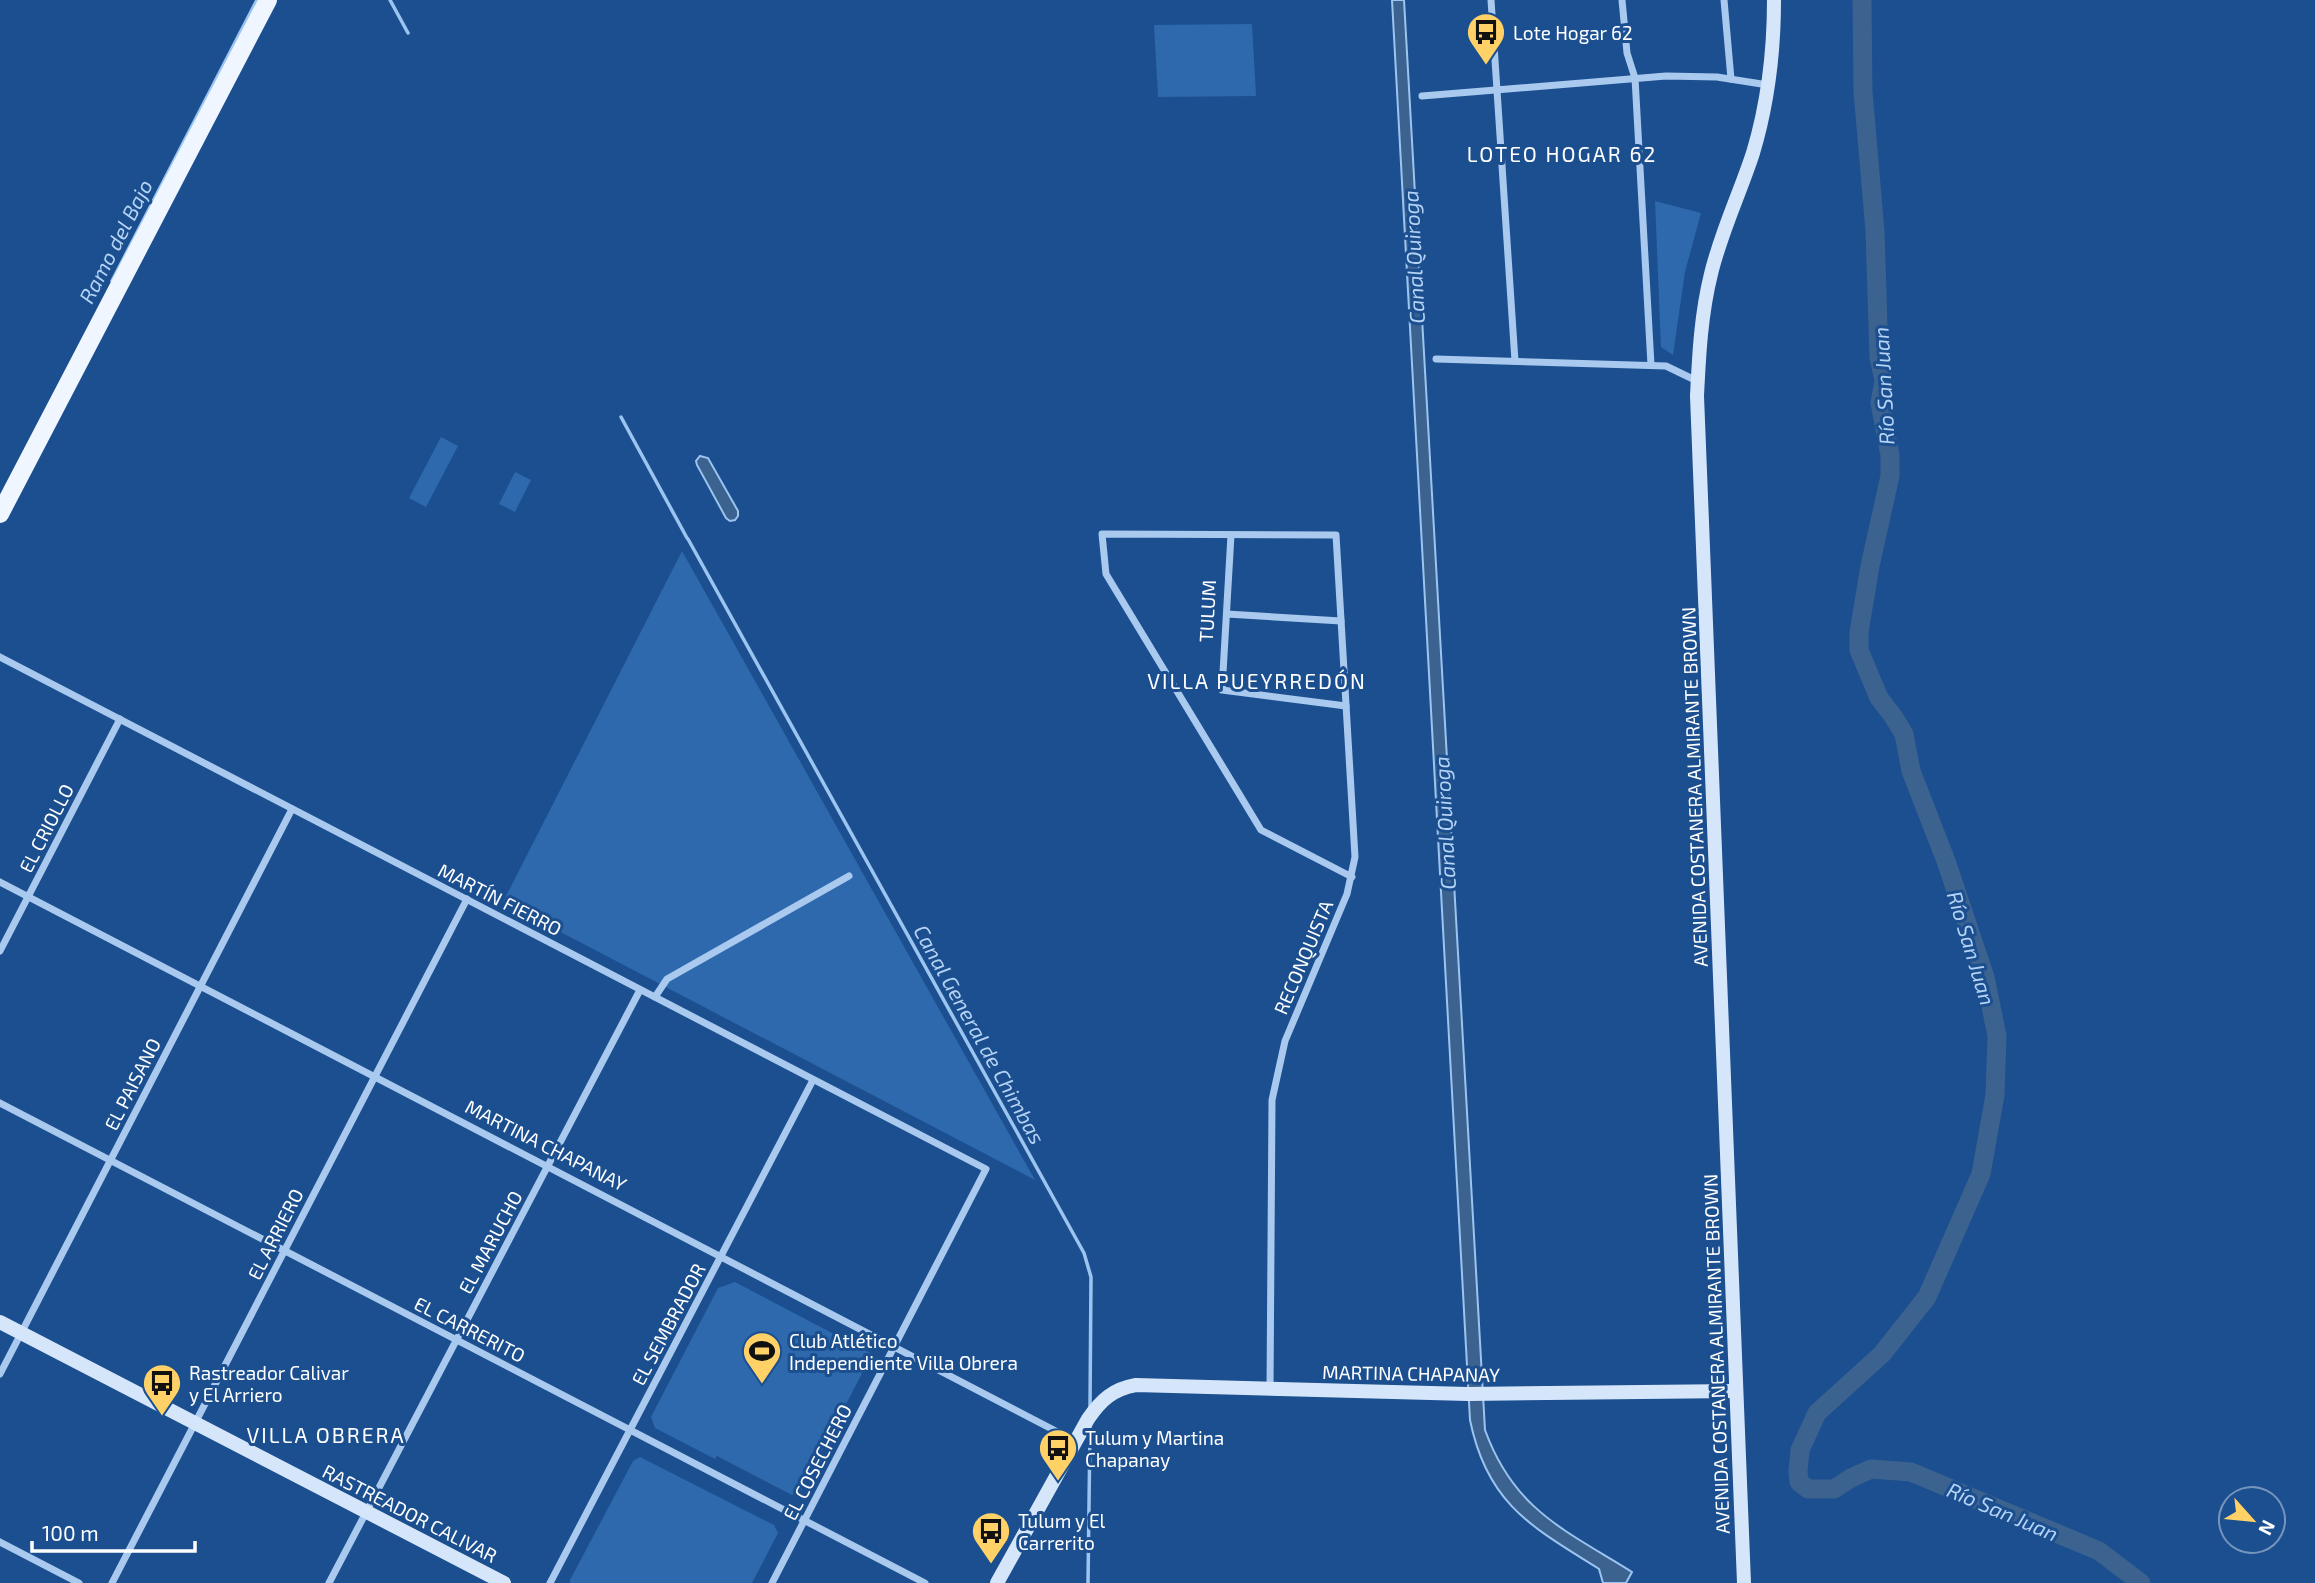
<svg xmlns="http://www.w3.org/2000/svg" width="2315" height="1583" font-family="'Exo 2',sans-serif">
<style>
.green{fill:#2e69ad}
.water{fill:#3c6290;stroke:#9cc4f0;stroke-width:2}
.lines{fill:none;stroke-linecap:round;stroke-linejoin:round}
.stream{stroke:#9cc4f0;stroke-width:3.5}
.river{stroke:#3c6290;stroke-width:19}
.minor{stroke:#a9c9ee;stroke-width:7}
.secondary{stroke:#d6e6fa;stroke-width:14}
.primary{stroke:#f0f6ff;stroke-width:18}
.labels{text-anchor:middle;dominant-baseline:central;stroke-width:6;stroke-linejoin:round;paint-order:stroke}
.poi-label{font-size:19px;fill:#fff;stroke:#1b4f8f;text-anchor:start}
.street-label{font-size:19px;fill:#fff;stroke:#1b4f8f}
.neighbourhood-label{font-size:21px;letter-spacing:2px;fill:#fff;stroke:#1b4f8f}
.water-label{font-size:21px;font-style:italic;fill:#b5d3f5;stroke:#1b4f8f}
</style>
<rect width="100%" height="100%" fill="#1b4f8f"/>
<g class="green">
<path d="M1252,24L1256,96L1158,97L1154,25Z"/>
<path d="M1655,201L1701,213L1685,272L1673,355L1661,347Z"/>
<path d="M441,437L458,446L426,507L409,498Z"/>
<path d="M515,472L531,480L515,512L499,504Z"/>
<path d="M682,551L1035,1180L503,902Z"/>
<path d="M735,1282L872,1354L801,1491L792,1495L717,1456L715,1459L655,1428L651,1417L718,1288Z"/>
<path d="M640,1457L774,1525L778,1533L752,1583H570V1580L633,1461Z"/>
</g>
<g class="water">
<path d="M1392,0H1404L1485,1430C1514,1510 1565,1530 1632,1572L1626,1583H1603L1599,1569C1532,1527 1487,1504 1470,1420Z"/>
<path d="M700,456L708,458L738,511V516L735,520L730,521L726,518L697,465L696,461Z"/>
</g>
<g class="lines">
<g class="stream">
<path d="M390,0L408,33"/>
<path d="M112,281L257,0"/>
<path d="M621,417L687,538"/>
<path d="M688,539L1084,1253L1091,1277L1090,1407"/>
<path d="M1088,1583L1090,1428"/>
</g>
<path class="river" d="M1862,0L1863,92L1875,231L1879,358L1884,380L1880,403L1890,455V476L1870,566L1859,632V650L1879,698L1893,716L1904,734L1911,771L1946,861L1985,977L1997,1036L1995,1095L1981,1174L1927,1297L1882,1354L1817,1413L1800,1450L1798,1471L1799,1482L1808,1489H1834L1851,1478L1871,1469L1911,1472L2099,1551L2141,1583"/>
<g class="minor">
<path d="M1491,0L1515,361"/>
<path d="M1622,0L1627,53L1635,78L1651,365"/>
<path d="M1724,0L1731,79"/>
<path d="M1422,96L1666,76L1717,77L1768,85"/>
<path d="M1436,359L1666,366L1697,381"/>
<path d="M1231,535L1222,690L1346,706"/>
<path d="M1227,614L1341,621"/>
<path d="M0,657L986,1169L772,1583"/>
<path d="M0,882L1075,1441"/>
<path d="M0,951L120,719"/>
<path d="M655,997L667,979L849,876"/>
<path d="M0,1103L925,1583"/>
<path d="M0,1374L292,809"/>
<path d="M1270,1390L1272,1100L1285,1041L1347,894L1355,857L1336,535L1102,534L1106,574L1261,830L1352,877"/>
<path d="M0,1542L79,1583"/>
<path d="M112,1583L467,899"/>
<path d="M329,1583L640,990"/>
<path d="M550,1583L813,1080"/>
</g>
<g class="secondary">
<path d="M0,1322L504,1583"/>
<path d="M997,1583L1088,1419C1101,1400 1113,1389 1136,1385L1468,1394L1736,1391"/>
<path d="M1744,1583L1697,396C1699,355 1701,314 1711,274C1721,232 1740,193 1753,153C1768,103 1774,51 1774,0"/>
</g>
<path class="primary" d="M0,514L268,0"/>
</g>
<defs>
<g id="bus-pin" transform="scale(2.0125)"><path d="M0 17L-7.5 6A9.5 9.5 0 1 1 7.5 6Z" fill="#ffd166" stroke="#1b4f8f"/><path d="M-5-6H5V4H4V6H2V4H-2V6H-4V4H-5ZM-3.5-4V0h7V-4ZM-3.5 1.2v1.5H-2V1.2ZM2 1.2v1.5H3.5V1.2Z" fill="#111"/></g>
<g id="stadium-pin" transform="scale(2.0125)"><path d="M0 17L-7.5 6A9.5 9.5 0 1 1 7.5 6Z" fill="#ffd166" stroke="#1b4f8f"/><path d="M0-5a6.5 5 0 1 0 0 10a6.5 5 0 1 0 0-10ZM-3.5-1.8h7v3.6h-7Z" fill="#111"/></g>
</defs>
<g fill-rule="evenodd">
<use href="#bus-pin" x="1486" y="32"/>
<use href="#stadium-pin" x="762" y="1351"/>
<use href="#bus-pin" x="162" y="1383"/>
<use href="#bus-pin" x="1058" y="1448"/>
<use href="#bus-pin" x="991" y="1531"/>
</g>
<g class="labels">
<g class="poi-label">
<text x="1513" y="32">Lote Hogar 62</text>
<text x="789" y="1340">Club Atlético<tspan x="789" dy="22">Independiente Villa Obrera</tspan></text>
<text x="189" y="1372">Rastreador Calivar<tspan x="189" dy="22">y El Arriero</tspan></text>
<text x="1085" y="1437">Tulum y Martina<tspan x="1085" dy="22">Chapanay</tspan></text>
<text x="1018" y="1520">Tulum y El<tspan x="1018" dy="22">Carrerito</tspan></text>
</g>
<g class="street-label">
<text transform="translate(1207 611) rotate(-87)">TULUM</text>
<text transform="translate(1694 787) rotate(-92)">AVENIDA COSTANERA ALMIRANTE BROWN</text>
<text transform="translate(46 828) rotate(-63)">EL CRIOLLO</text>
<text transform="translate(500 899) rotate(27)">MARTÍN FIERRO</text>
<text transform="translate(1303 957) rotate(-67)">RECONQUISTA</text>
<text transform="translate(132 1084) rotate(-63)">EL PAISANO</text>
<text transform="translate(546 1145) rotate(27)">MARTINA CHAPANAY</text>
<text transform="translate(275 1234) rotate(-63)">EL ARRIERO</text>
<text transform="translate(490 1242) rotate(-62)">EL MARUCHO</text>
<text transform="translate(668 1324) rotate(-62)">EL SEMBRADOR</text>
<text transform="translate(470 1329) rotate(27)">EL CARRERITO</text>
<text transform="translate(1716 1354) rotate(-92)">AVENIDA COSTANERA ALMIRANTE BROWN</text>
<text transform="translate(1411 1373) rotate(1)">MARTINA CHAPANAY</text>
<text transform="translate(817 1462) rotate(-63)">EL COSECHERO</text>
<text transform="translate(410 1513) rotate(27)">RASTREADOR CALIVAR</text>
</g>
<g class="neighbourhood-label">
<text x="1562" y="153">LOTEO HOGAR 62</text>
<text x="1257" y="680">VILLA PUEYRREDÓN</text>
<text x="326" y="1434">VILLA OBRERA</text>
</g>
<g class="water-label">
<text transform="translate(115 241) rotate(-63)">Ramo del Bajo</text>
<text transform="translate(1413 257) rotate(-93)">Canal Quiroga</text>
<text transform="translate(1883 386) rotate(-93)">Río San Juan</text>
<text transform="translate(1444 823) rotate(-93)">Canal Quiroga</text>
<text transform="translate(1972 948) rotate(73)">Río San Juan</text>
<text transform="translate(980 1034) rotate(61)">Canal General de Chimbas</text>
<text transform="translate(2003 1511) rotate(23)">Río San Juan</text>
</g>
</g>
<g transform="translate(2252 1520) rotate(117)"><circle r="33" fill="#1b4f8f" stroke="#7695bc" stroke-width="2"/>
<path d="M0-5L12 26L0 18L-12 26Z" fill="#ffd166"/>
<text y="-10" font-size="19" font-weight="bold" text-anchor="middle" fill="#ffffff">N</text>
</g>
<path d="M32 1541v10h163v-10" fill="none" stroke="#ffffff" stroke-width="3.5"/>
<text x="42" y="1541" font-size="21" fill="#ffffff" stroke="#1b4f8f" stroke-width="5" paint-order="stroke">100 m</text>
</svg>
